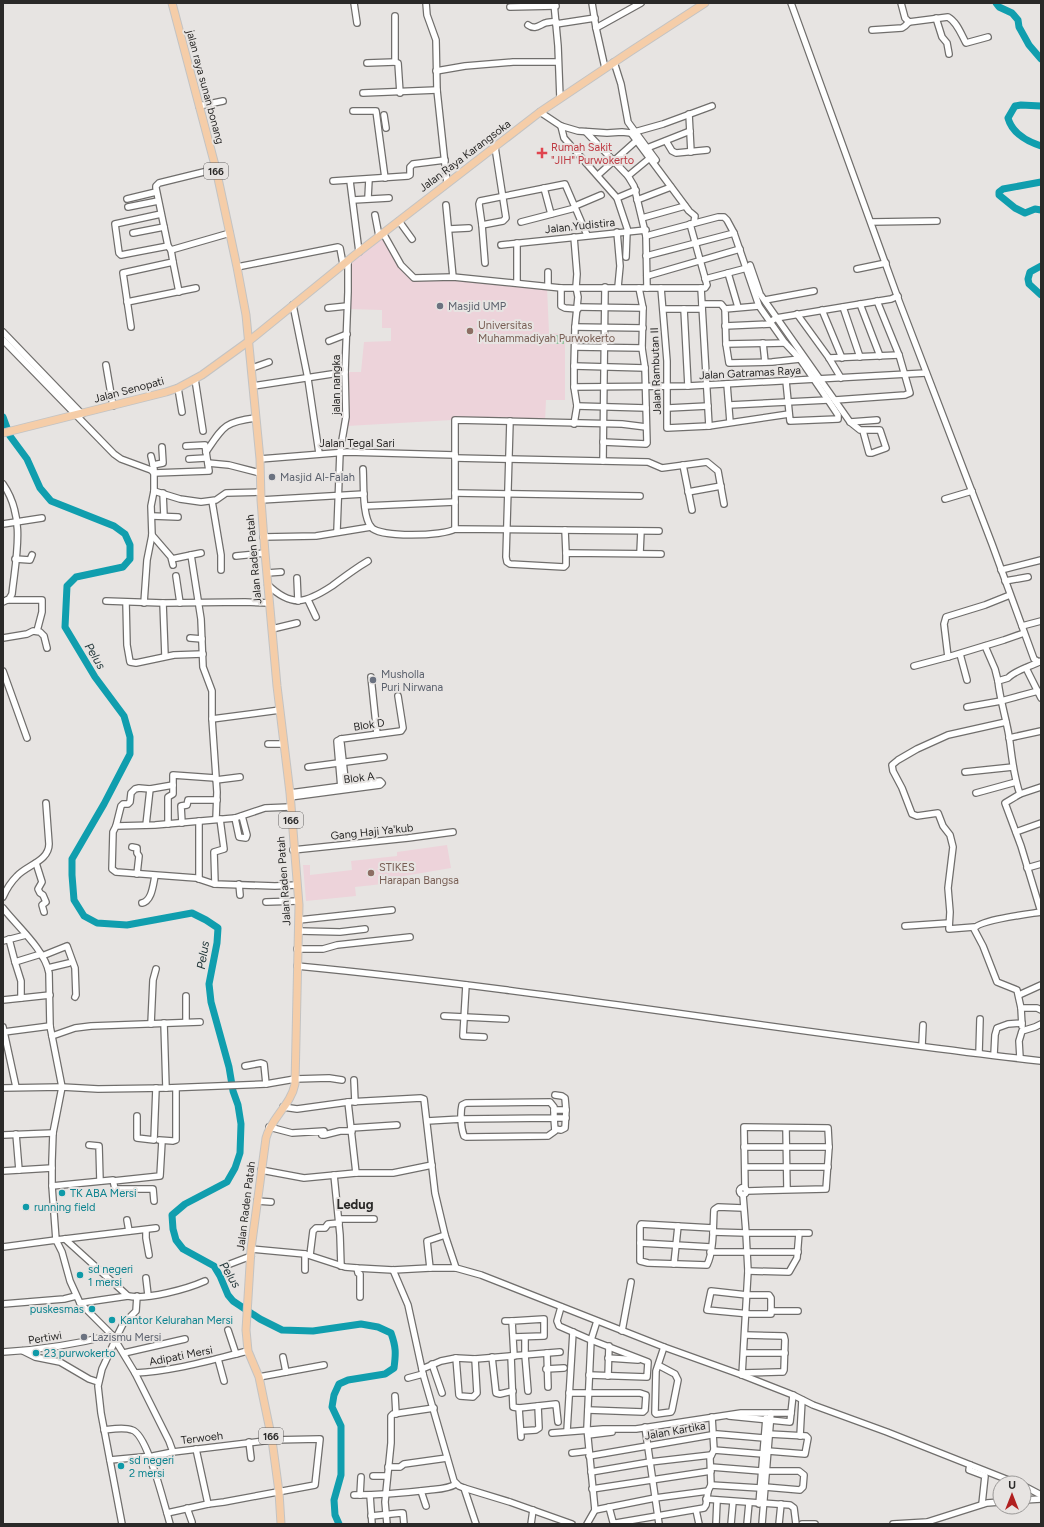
<svg xmlns="http://www.w3.org/2000/svg" width="1044" height="1527" font-family="Figtree,sans-serif">
<style>
.education{fill:#edd3da}
.grass{fill:#93c5a1}
.lines{fill:none;stroke-linecap:round;stroke-linejoin:round}
.river{stroke:#109eae;stroke-width:7}
.minor-casing{stroke:#706e6c;stroke-width:8}
.major-casing{stroke:#c3c3c3;stroke-width:9}
.minor{stroke:#fff;stroke-width:5.5}
.major{stroke:#f5cda8;stroke-width:7}
.health-dot{fill:#e0444e;stroke:#e7e4e2;stroke-width:1.5}
.worship-dot{fill:#6b7280;stroke:#e7e4e2;stroke-width:1.5}
.education-dot{fill:#8d6e63;stroke:#e7e4e2;stroke-width:1.5}
.culture-dot{fill:#0f9aa8;stroke:#e7e4e2;stroke-width:1.5}
.labels{text-anchor:middle;dominant-baseline:central;stroke-width:4;stroke-linejoin:round;paint-order:stroke}
.shield{fill:#e7e4e2;stroke:#636160;stroke-width:1}
.shield-label{font-size:10px;font-weight:bold;fill:#2a2928}
.street-label{font-size:11px;fill:#2a2928;stroke:#e7e4e2}
.health-label{font-size:11px;fill:#be3a42;stroke:#e7e4e2;text-anchor:start}
.worship-label{font-size:11px;fill:#5b616d;stroke:#e7e4e2;text-anchor:start}
.education-label{font-size:11px;fill:#785e54;stroke:#e7e4e2;text-anchor:start}
.culture-label{font-size:11px;fill:#0d838f;stroke:#e7e4e2;text-anchor:start}
.water-label{font-size:12px;font-style:italic;fill:#1f3437;stroke:#e7e4e2}
.quarter-label{font-size:13px;font-weight:bold;fill:#2a2928;stroke:#e7e4e2}
</style>
<rect width="100%" height="100%" fill="#e7e4e2"/>
<g class="education">
<path d="M383,234L414,279H460L547,287L549,333L565,334V400H546L545,421L452,420L347,426L348,372H361L364,342L391,341V328H382V310L348,309L349,262Z"/>
<path d="M447,845L451,868L404,876L405,885H401V882L355,887L356,896L306,901L303,865H310V875L352,870L351,861L397,856V852Z"/>
</g>
<rect class="grass" x="549" y="335" width="15" height="9"/>
<g class="lines">
<g class="river">
<path d="M996,3L999,7L1012,13L1018,20L1019,27L1029,45L1041,59"/>
<path d="M1041,106L1021,105L1015,106L1008,118C1012,133 1026,141 1041,146"/>
<path d="M1041,182L1003,189L999,192V195L1015,208L1025,213L1035,209L1041,210"/>
<path d="M1041,266L1030,272L1028,279L1029,284L1041,295"/>
<path d="M3,417L10,436L27,459L40,488L51,501L114,526L125,534L130,545V559L123,567L76,577L67,586L65,627L95,677L124,716L130,737V754L104,804L72,859V875L74,900L84,916L97,923L127,925L192,913L206,920L218,928L217,943L209,984L211,1002L229,1067L233,1091L238,1105L241,1124L240,1153L235,1168L227,1182L185,1204L172,1215L173,1229L176,1240L183,1249L214,1266L220,1276L228,1295L233,1301L260,1319L282,1330L313,1331L361,1324L378,1327L391,1333C396,1347 396,1353 394,1368L385,1374L348,1380L339,1384L334,1395L332,1407L341,1426V1475L334,1500L335,1515L339,1524"/>
</g>
<g class="minor-casing">
<g id="minor">
<path d="M354,3L357,23"/>
<path d="M426,3L427,15L436,40L437,90L447,183"/>
<path d="M554,3L558,46L560,98"/>
<path d="M592,3L596,28L605,68"/>
<path d="M791,3L899,301L992,544L1034,659L1039,662L1041,661"/>
<path d="M901,3L905,18L909,22L948,17C957,22 961,34 966,43L988,37"/>
<path d="M510,7L556,6"/>
<path d="M395,16V62L398,63L400,93"/>
<path d="M936,18L942,37L947,43L949,54"/>
<path d="M556,24L595,18"/>
<path d="M528,25C535,30 538,26 545,23C548,22 553,22 556,21"/>
<path d="M596,28L641,3"/>
<path d="M872,30L902,28L905,26L909,22"/>
<path d="M614,62L621,84L628,122L656,160"/>
<path d="M367,63L395,62"/>
<path d="M436,71L465,66L513,62H558"/>
<path d="M363,93L437,90"/>
<path d="M199,106L223,101"/>
<path d="M353,111H376L385,178"/>
<path d="M540,112L561,126L578,131L607,133L622,132L631,133L663,124L712,106"/>
<path d="M689,114L691,152"/>
<path d="M384,115L386,128"/>
<path d="M561,126L564,138L617,198L628,231"/>
<path d="M586,132L628,176L634,186L646,236L647,288"/>
<path d="M631,133L689,211L695,216L694,223"/>
<path d="M666,141L672,151L676,153L707,150"/>
<path d="M647,148L690,131"/>
<path d="M216,169L159,183L156,186V188L168,246L171,250L230,233"/>
<path d="M598,175L636,141"/>
<path d="M628,176L651,157"/>
<path d="M333,181L408,176L410,175V167L413,164L445,160"/>
<path d="M350,181L359,252"/>
<path d="M544,188L551,214"/>
<path d="M368,198L369,179"/>
<path d="M617,198L636,190"/>
<path d="M127,199L156,192"/>
<path d="M353,200L389,198"/>
<path d="M637,200L671,187"/>
<path d="M446,205L453,277"/>
<path d="M575,206L601,195"/>
<path d="M128,207L158,201"/>
<path d="M161,214L115,224L119,253L121,255L168,246"/>
<path d="M375,215L379,236"/>
<path d="M642,218L685,206"/>
<path d="M399,221L412,239"/>
<path d="M521,222L575,208"/>
<path d="M871,222L937,221"/>
<path d="M482,225L503,221L506,218L495,147"/>
<path d="M449,229L469,228"/>
<path d="M617,232L620,266L618,287"/>
<path d="M133,233L164,227"/>
<path d="M383,233L401,265L414,278L453,277L561,288H705L707,285L690,224"/>
<path d="M646,236L718,217H724L727,220L734,233L759,306L785,343L800,359L828,400L838,415V419L790,421L786,381"/>
<path d="M574,237L577,274L576,287L578,297L575,327L574,366V387L577,406L574,424"/>
<path d="M517,243V283"/>
<path d="M501,245L646,230"/>
<path d="M646,256L734,233"/>
<path d="M626,257L627,231"/>
<path d="M173,262L179,292"/>
<path d="M485,263L482,225L479,204L480,201L565,184L587,235"/>
<path d="M750,265L760,294L850,422L860,430H880L886,448L872,453H869L863,431"/>
<path d="M237,267L338,247L340,248L343,264"/>
<path d="M857,269L886,263"/>
<path d="M548,272V286"/>
<path d="M728,273L738,307"/>
<path d="M647,276L740,249"/>
<path d="M705,279L747,268"/>
<path d="M561,288V306L565,308L578,309"/>
<path d="M661,288L667,361V428L709,426L789,414"/>
<path d="M701,288L709,426"/>
<path d="M765,300L814,291"/>
<path d="M127,302L196,288"/>
<path d="M702,304H721L725,309"/>
<path d="M860,304L880,356"/>
<path d="M293,305L308,379L319,453"/>
<path d="M759,306L725,309L726,344L729,363L772,362L800,359"/>
<path d="M578,307L643,308"/>
<path d="M843,307L860,357"/>
<path d="M328,308L347,306"/>
<path d="M663,309H702"/>
<path d="M684,309L688,386"/>
<path d="M822,310L842,358"/>
<path d="M797,314L829,358L841,378"/>
<path d="M773,320L776,318L891,299L898,296"/>
<path d="M725,326L771,324"/>
<path d="M131,327L123,273L173,262L171,250"/>
<path d="M575,327L643,328"/>
<path d="M3,332L82,414"/>
<path d="M3,340L114,454L121,459L151,470L154,473L209,471L205,445L186,446"/>
<path d="M329,341L347,334"/>
<path d="M763,343L765,362"/>
<path d="M726,344L785,343"/>
<path d="M575,347L642,348"/>
<path d="M829,358L899,355"/>
<path d="M106,365L113,406"/>
<path d="M574,366L645,368"/>
<path d="M252,368L269,362"/>
<path d="M195,379L203,431"/>
<path d="M727,384L730,422"/>
<path d="M253,386L345,372"/>
<path d="M574,387L688,386L926,373"/>
<path d="M178,388L182,412"/>
<path d="M835,400L905,395L910,393L899,355L877,301"/>
<path d="M729,405L828,400"/>
<path d="M577,406L646,408"/>
<path d="M668,408L708,406"/>
<path d="M510,421L506,557L507,562L510,564L564,567L566,565V553L661,554"/>
<path d="M850,422L877,420"/>
<path d="M603,442L646,444L647,443L645,368L642,348L643,308L639,288"/>
<path d="M206,452C223,427 224,422 255,418"/>
<path d="M455,458L648,462L662,468L707,462L718,471L724,504"/>
<path d="M189,459L206,458"/>
<path d="M260,459L347,452L455,455"/>
<path d="M603,461L605,287"/>
<path d="M208,463L229,465L260,473"/>
<path d="M153,465L163,463L162,447"/>
<path d="M683,465L692,510"/>
<path d="M363,469C364,484 362,515 371,527C379,538 444,536 455,529L659,531"/>
<path d="M3,484C26,517 16,557 12,594L9,599L3,602"/>
<path d="M154,491L180,499L201,502L216,500L226,493L261,492"/>
<path d="M688,492L721,486"/>
<path d="M163,493L164,516"/>
<path d="M455,493L640,496"/>
<path d="M945,499L972,491"/>
<path d="M261,500L364,494"/>
<path d="M212,501L221,555V570"/>
<path d="M365,506L455,502"/>
<path d="M152,516L178,517"/>
<path d="M3,524L42,518"/>
<path d="M455,529V420L622,424L646,427"/>
<path d="M565,530L566,553"/>
<path d="M337,531L340,452L346,417L345,372L348,292V261"/>
<path d="M152,535L171,557L173,565"/>
<path d="M263,537L316,536L371,527"/>
<path d="M640,553L641,531"/>
<path d="M191,555L201,553"/>
<path d="M236,556L265,553"/>
<path d="M15,559L30,560L32,555"/>
<path d="M172,559L191,555L201,619L203,667L212,691V719L217,792L216,819"/>
<path d="M1001,570L1041,560"/>
<path d="M267,573L281,572"/>
<path d="M176,576L180,603"/>
<path d="M297,578L298,601"/>
<path d="M1005,581L1028,577"/>
<path d="M268,585C292,608 306,603 332,586C344,577 356,568 368,561"/>
<path d="M1010,595L985,605L946,617L944,624L948,657L1004,640L1024,633"/>
<path d="M7,600H42V612L37,631"/>
<path d="M308,600L316,617"/>
<path d="M106,601L163,603L245,602L269,603"/>
<path d="M126,602L127,645L130,662L136,663L174,655L203,654"/>
<path d="M144,603L147,560L152,535L151,506L154,491V469L151,456"/>
<path d="M163,603L165,656"/>
<path d="M1022,626L1041,621"/>
<path d="M272,629L297,623"/>
<path d="M3,638L27,634L33,631L40,632L44,636L47,648"/>
<path d="M190,638L202,639"/>
<path d="M985,646L995,669L998,681"/>
<path d="M960,654L967,680"/>
<path d="M914,666L948,657"/>
<path d="M1026,668L1041,698"/>
<path d="M3,671L27,738"/>
<path d="M371,677L377,734"/>
<path d="M967,707L1001,701L1038,691"/>
<path d="M212,719L280,710"/>
<path d="M1009,738L1041,731"/>
<path d="M341,739L401,731L403,728L398,696"/>
<path d="M341,739L337,741L341,788"/>
<path d="M341,743L346,788"/>
<path d="M268,744H284"/>
<path d="M308,767L384,757"/>
<path d="M965,772L1013,767"/>
<path d="M216,780L240,777"/>
<path d="M290,793L380,781L382,783L380,785L290,797"/>
<path d="M976,793L1016,782"/>
<path d="M1020,794C1013,775 1012,756 1009,736C1006,718 1000,700 998,681L1008,678C1014,671 1029,667 1039,662"/>
<path d="M290,807L265,808L235,818L155,825L116,826L113,832L112,869L116,872L196,878L214,884L275,886L297,885"/>
<path d="M235,818L239,837L246,838L247,835L242,816"/>
<path d="M199,821V879"/>
<path d="M182,823L181,806L187,805L188,800H217"/>
<path d="M168,824V797L173,794V775L215,778"/>
<path d="M146,825L150,789"/>
<path d="M116,826L121,806L123,804H128L130,802L131,793L135,789L139,788L150,789L173,785"/>
<path d="M1016,832L1041,823"/>
<path d="M132,847L137,848V853L139,856L137,874"/>
<path d="M293,850L408,838L453,832"/>
<path d="M36,863L42,882L38,889L40,893L43,895L46,902L42,905L44,912"/>
<path d="M1027,868L1041,864"/>
<path d="M215,884L214,852L224,849L220,819"/>
<path d="M239,884L240,895"/>
<path d="M3,897C6,890 11,882 17,876C27,865 49,861 49,844L46,803"/>
<path d="M266,902L299,901"/>
<path d="M142,903C152,901 153,885 155,876"/>
<path d="M3,908C17,926 45,950 49,973L50,1026L62,1087L53,1133L52,1161V1186L56,1240L156,1228"/>
<path d="M1041,912C1029,914 978,920 974,929L983,946L997,982L1017,990L1021,1008H1037L1041,1010"/>
<path d="M1041,912L1021,846L1005,803L1020,794L1041,787"/>
<path d="M299,920L392,910"/>
<path d="M905,926L949,923"/>
<path d="M974,927L949,929L950,912L948,888L953,847L950,835L943,826L938,813L917,816L912,814L902,788L893,771L892,765L898,760L917,749L948,735L1006,722"/>
<path d="M299,931L340,932L365,929"/>
<path d="M9,939L15,962"/>
<path d="M3,941L26,935"/>
<path d="M297,949H323L337,945L410,937"/>
<path d="M42,956L67,946L75,968L76,995L75,997"/>
<path d="M297,966C546,990 792,1033 1041,1061"/>
<path d="M48,968L69,963"/>
<path d="M466,985L463,1036L484,1037"/>
<path d="M1019,995L1041,985"/>
<path d="M21,998V981L15,962L41,954"/>
<path d="M3,1000L50,995"/>
<path d="M1021,1008L1022,1026"/>
<path d="M444,1016L506,1019"/>
<path d="M186,1022V996"/>
<path d="M164,1023L166,1088"/>
<path d="M151,1024L153,980L156,969"/>
<path d="M3,1027L16,1087"/>
<path d="M4,1032L50,1026"/>
<path d="M52,1036L75,1028L91,1026L200,1022"/>
<path d="M922,1046L923,1025"/>
<path d="M979,1053L980,1019"/>
<path d="M994,1055L995,1035L997,1028L1008,1024L1022,1023"/>
<path d="M1020,1058L1019,1041L1022,1031L1035,1027L1041,1024"/>
<path d="M245,1066L261,1063L264,1064L266,1084"/>
<path d="M354,1080L355,1102"/>
<path d="M3,1088L62,1087L98,1089L166,1088L266,1084L295,1079L329,1078L342,1080"/>
<path d="M348,1102L356,1173"/>
<path d="M283,1107L297,1109L348,1102L421,1098L424,1099L435,1193L445,1235L456,1268"/>
<path d="M554,1110H566L565,1098L562,1096L555,1095"/>
<path d="M137,1116V1138L154,1140L156,1088"/>
<path d="M427,1121L462,1119L554,1118L555,1131L548,1136L466,1137L464,1136C461,1128 460,1114 462,1105L466,1103L550,1102L554,1107V1118H566"/>
<path d="M269,1127L292,1133L324,1131L322,1135H324L340,1131H352"/>
<path d="M351,1128L397,1125"/>
<path d="M786,1128L787,1189"/>
<path d="M555,1129L561,1130L565,1128L566,1110"/>
<path d="M16,1134L19,1170"/>
<path d="M3,1135L53,1133"/>
<path d="M159,1140L173,1141L176,1140V1088"/>
<path d="M89,1145L99,1146L100,1181"/>
<path d="M744,1147H829"/>
<path d="M746,1167H828"/>
<path d="M261,1170L304,1178L356,1173H393L432,1165"/>
<path d="M3,1171L52,1168"/>
<path d="M334,1175L340,1235L341,1266"/>
<path d="M113,1181L160,1176L162,1141"/>
<path d="M52,1186L113,1180L115,1189H153L154,1201"/>
<circle cx="743" cy="1191" r="3.5"/>
<path d="M745,1188L744,1127L828,1128L829,1147L826,1189L747,1191"/>
<path d="M257,1201L271,1202"/>
<path d="M339,1219H374"/>
<path d="M127,1220L129,1231"/>
<path d="M713,1228L641,1224L640,1226V1261L648,1263L707,1265C714,1251 713,1226 714,1210L715,1209L718,1207L743,1208"/>
<path d="M146,1230V1238L149,1255"/>
<path d="M713,1232L746,1233L743,1195"/>
<path d="M65,1239L128,1296C147,1300 187,1289 205,1281"/>
<path d="M640,1243L711,1247"/>
<path d="M3,1247L56,1240L62,1252L70,1281L80,1303L112,1335L135,1373C175,1371 210,1360 248,1351"/>
<path d="M251,1249L305,1254L345,1267L357,1268L393,1270L430,1268H456L481,1275L664,1347L742,1375L793,1395L813,1405L887,1432L1016,1483"/>
<path d="M710,1252H798"/>
<path d="M310,1255L313,1231L316,1228H325L328,1224L339,1223"/>
<path d="M230,1264L251,1256"/>
<path d="M674,1264L678,1226"/>
<path d="M357,1268L358,1273L360,1274V1297"/>
<path d="M430,1268L427,1241L445,1235"/>
<path d="M305,1270V1254"/>
<path d="M393,1270L408,1305L423,1374L454,1481L459,1486L464,1488L510,1502L572,1524"/>
<path d="M748,1271L789,1272L797,1258L799,1233"/>
<path d="M146,1278L148,1295"/>
<path d="M711,1291L747,1295H769L771,1298V1314H750L707,1310Z"/>
<path d="M80,1303L128,1296"/>
<path d="M3,1304L64,1299L76,1296"/>
<path d="M561,1307L557,1321L559,1326L591,1340L648,1362L647,1377L589,1375"/>
<path d="M771,1311H798"/>
<path d="M505,1321H512"/>
<path d="M228,1330L236,1354"/>
<path d="M622,1331L631,1282"/>
<path d="M513,1337L544,1336V1319L512,1321L514,1356"/>
<path d="M525,1337V1355L528,1391"/>
<path d="M23,1351L35,1357L60,1362L89,1379L98,1382"/>
<path d="M3,1352C39,1350 77,1344 112,1335"/>
<path d="M124,1353L185,1339"/>
<path d="M547,1353L548,1387"/>
<path d="M744,1353H785"/>
<path d="M511,1356L513,1407L519,1408L556,1404L558,1422"/>
<path d="M283,1357L286,1372"/>
<path d="M492,1357L496,1393L500,1394L513,1391"/>
<path d="M456,1358L459,1395L460,1396L473,1397L477,1393L475,1359"/>
<path d="M608,1358L638,1360"/>
<path d="M218,1359L224,1381"/>
<path d="M432,1364L442,1393"/>
<path d="M658,1365L675,1374L678,1380L672,1410L671,1412L656,1414L655,1413L656,1371L664,1347"/>
<path d="M422,1369L441,1361L456,1358L475,1359L560,1352"/>
<path d="M546,1369L564,1368"/>
<path d="M742,1373L779,1372H783L784,1370L785,1340L784,1336L745,1335"/>
<path d="M742,1375L748,1271L746,1233H809"/>
<path d="M608,1376L609,1346"/>
<path d="M259,1377L324,1365"/>
<path d="M408,1378L423,1374"/>
<path d="M569,1393H640L646,1395L645,1410L643,1412L588,1410"/>
<path d="M395,1396L396,1414"/>
<path d="M519,1408L521,1437"/>
<path d="M729,1416L790,1422L793,1395"/>
<path d="M645,1427L659,1524"/>
<path d="M104,1430C113,1429 124,1427 132,1430C147,1434 162,1497 167,1513L208,1504L224,1502L315,1485L320,1439L272,1440L173,1452L169,1441L135,1373"/>
<path d="M521,1431L536,1430L539,1428L538,1406"/>
<path d="M567,1431L573,1332"/>
<path d="M552,1433L603,1429H636L741,1413H791"/>
<path d="M588,1435L612,1432"/>
<path d="M800,1436L802,1400"/>
<path d="M249,1442L251,1458"/>
<path d="M196,1449L208,1504"/>
<path d="M714,1450L763,1454"/>
<path d="M768,1451L805,1454L808,1438L806,1436L769,1434"/>
<path d="M572,1453L589,1451"/>
<path d="M589,1456L717,1434L764,1438"/>
<path d="M110,1460L153,1456L173,1452"/>
<path d="M970,1465L969,1470L985,1476L982,1504"/>
<path d="M388,1467H400L404,1464L447,1458"/>
<path d="M711,1467L761,1471"/>
<path d="M591,1472L650,1462L711,1455"/>
<path d="M373,1476H387"/>
<path d="M711,1485L760,1488"/>
<path d="M1024,1486L1041,1495"/>
<path d="M765,1487L800,1490L803,1487L804,1475L799,1471H766"/>
<path d="M464,1488L476,1524"/>
<path d="M592,1489L711,1471"/>
<path d="M421,1491L426,1506"/>
<path d="M354,1495C379,1495 404,1493 429,1490C438,1489 448,1489 456,1484"/>
<path d="M360,1495L361,1477"/>
<path d="M370,1495L372,1524"/>
<path d="M706,1499L790,1505L794,1508L796,1524"/>
<path d="M1024,1500L1041,1499"/>
<path d="M759,1504L766,1418"/>
<path d="M609,1507L613,1522L616,1523L704,1508L706,1505L708,1491L711,1485L710,1458L714,1450L712,1417"/>
<path d="M187,1508L192,1522"/>
<path d="M595,1510L655,1498L708,1491"/>
<path d="M696,1510L699,1524"/>
<path d="M167,1513L170,1524"/>
<path d="M371,1516L401,1513H403L404,1524"/>
<path d="M122,1524L101,1413L98,1386L102,1369L119,1332L123,1324L136,1311L137,1296"/>
<path d="M387,1524L385,1502L391,1443V1416L393,1414L434,1408"/>
<path d="M531,1524L533,1510"/>
<path d="M587,1524L595,1510L587,1428L591,1340L597,1321"/>
<path d="M716,1524L717,1501"/>
<path d="M731,1524L733,1502"/>
<path d="M747,1524L749,1503"/>
<path d="M762,1524L771,1413"/>
<path d="M779,1524L781,1504"/>
<path d="M802,1524H815"/>
<path d="M893,1524L927,1522L987,1503L1000,1502"/>
</g>
</g>
<g class="major-casing">
<g id="major">
<path d="M172,3L216,169L237,267L246,315L260,459L261,500L265,553L277,686L290,793L299,905L295,1084C291,1105 271,1118 266,1138L251,1249L246,1330L248,1351L259,1377L272,1440L279,1492L281,1524"/>
<path d="M3,433L166,392L178,388L202,375L249,341L356,254L540,112L631,51L705,3"/>
</g>
</g>
<use href="#minor" class="minor"/>
<use href="#major" class="major"/>
</g>
<path class="health-dot" d="M540 147h4v4h4v4h-4v4h-4v-4h-4v-4h4z"/>
<g class="worship-dot">
<circle cx="440" cy="306" r="4"/>
<circle cx="272" cy="477" r="4"/>
<circle cx="373" cy="680" r="4"/>
<circle cx="84" cy="1337" r="4"/>
</g>
<g class="education-dot">
<circle cx="470" cy="331" r="4"/>
<circle cx="371" cy="873" r="4"/>
</g>
<g class="culture-dot">
<circle cx="62" cy="1193" r="4"/>
<circle cx="26" cy="1207" r="4"/>
<circle cx="80" cy="1275" r="4"/>
<circle cx="92" cy="1309" r="4"/>
<circle cx="112" cy="1320" r="4"/>
<circle cx="36" cy="1353" r="4"/>
<circle cx="121" cy="1466" r="4"/>
</g>
<g class="labels">
<g class="shield">
<rect x="204" y="163" width="24" height="16" rx="3"/>
<rect x="279" y="812" width="24" height="16" rx="3"/>
<rect x="259" y="1428" width="24" height="16" rx="3"/>
</g>
<g class="shield-label">
<text x="216" y="171">166</text>
<text x="291" y="820">166</text>
<text x="271" y="1436">166</text>
</g>
<g class="street-label">
<text transform="translate(205 87) rotate(75)">jalan raya sunan bonang</text>
<text transform="translate(465 156) rotate(-37)">Jalan Raya Karangsoka</text>
<text transform="translate(580 226) rotate(-6)">Jalan.Yudistira</text>
<text transform="translate(656 371) rotate(-92)">Jalan Rambutan II</text>
<text transform="translate(750 373) rotate(-3)">Jalan Gatramas Raya</text>
<text transform="translate(336 385) rotate(-90)">jalan nangka</text>
<text transform="translate(129 390) rotate(-15)">Jalan Senopati</text>
<text x="357" y="443">Jalan Tegal Sari</text>
<text transform="translate(254 559) rotate(-95)">Jalan Raden Patah</text>
<text transform="translate(369 725) rotate(-8)">Blok D</text>
<text transform="translate(359 778) rotate(-7)">Blok A</text>
<text transform="translate(372 832) rotate(-6)">Gang Haji Ya'kub</text>
<text transform="translate(284 881) rotate(-94)">Jalan Raden Patah</text>
<text transform="translate(246 1206) rotate(-83)">Jalan Raden Patah</text>
<text transform="translate(45 1338) rotate(-9)">Pertiwi</text>
<text transform="translate(181 1356) rotate(-11)">Adipati Mersi</text>
<text transform="translate(675 1431) rotate(-10)">Jalan Kartika</text>
<text transform="translate(202 1438) rotate(-7)">Terwoeh</text>
</g>
<g class="health-label">
<text x="551" y="147">Rumah Sakit<tspan x="551" dy="13">"JIH" Purwokerto</tspan></text>
</g>
<g class="worship-label">
<text x="448" y="306">Masjid UMP</text>
<text x="280" y="477">Masjid Al-Falah</text>
<text x="381" y="674">Musholla<tspan x="381" dy="13">Puri Nirwana</tspan></text>
<text x="92" y="1337">Lazismu Mersi</text>
</g>
<g class="education-label">
<text x="478" y="325">Universitas<tspan x="478" dy="13">Muhammadiyah Purwokerto</tspan></text>
<text x="379" y="867">STIKES<tspan x="379" dy="13">Harapan Bangsa</tspan></text>
</g>
<g class="culture-label">
<text x="70" y="1193">TK ABA Mersi</text>
<text x="34" y="1207">running field</text>
<text x="88" y="1269">sd negeri<tspan x="88" dy="13">1 mersi</tspan></text>
<text x="84" y="1309" text-anchor="end">puskesmas</text>
<text x="120" y="1320">Kantor Kelurahan Mersi</text>
<text x="44" y="1353">23 purwokerto</text>
<text x="129" y="1460">sd negeri<tspan x="129" dy="13">2 mersi</tspan></text>
</g>
<g class="water-label">
<text transform="translate(95 656) rotate(59)">Pelus</text>
<text transform="translate(203 955) rotate(-81)">Pelus</text>
<text transform="translate(230 1275) rotate(58)">Pelus</text>
</g>
<g class="quarter-label">
<text x="355" y="1204">Ledug</text>
</g>
</g>
<rect width="1044" height="1527" fill="none" stroke="#2a2928" stroke-width="8"/>
<g transform="translate(1012 1495)"><circle r="19" fill="#e7e4e2" stroke="#9b9998"/>
<path d="M0-3L7 15L0 10L-7 15Z" fill="#b12020"/>
<text y="-6" font-size="11" font-weight="bold" text-anchor="middle" fill="#2a2928">U</text>
</g>
</svg>
